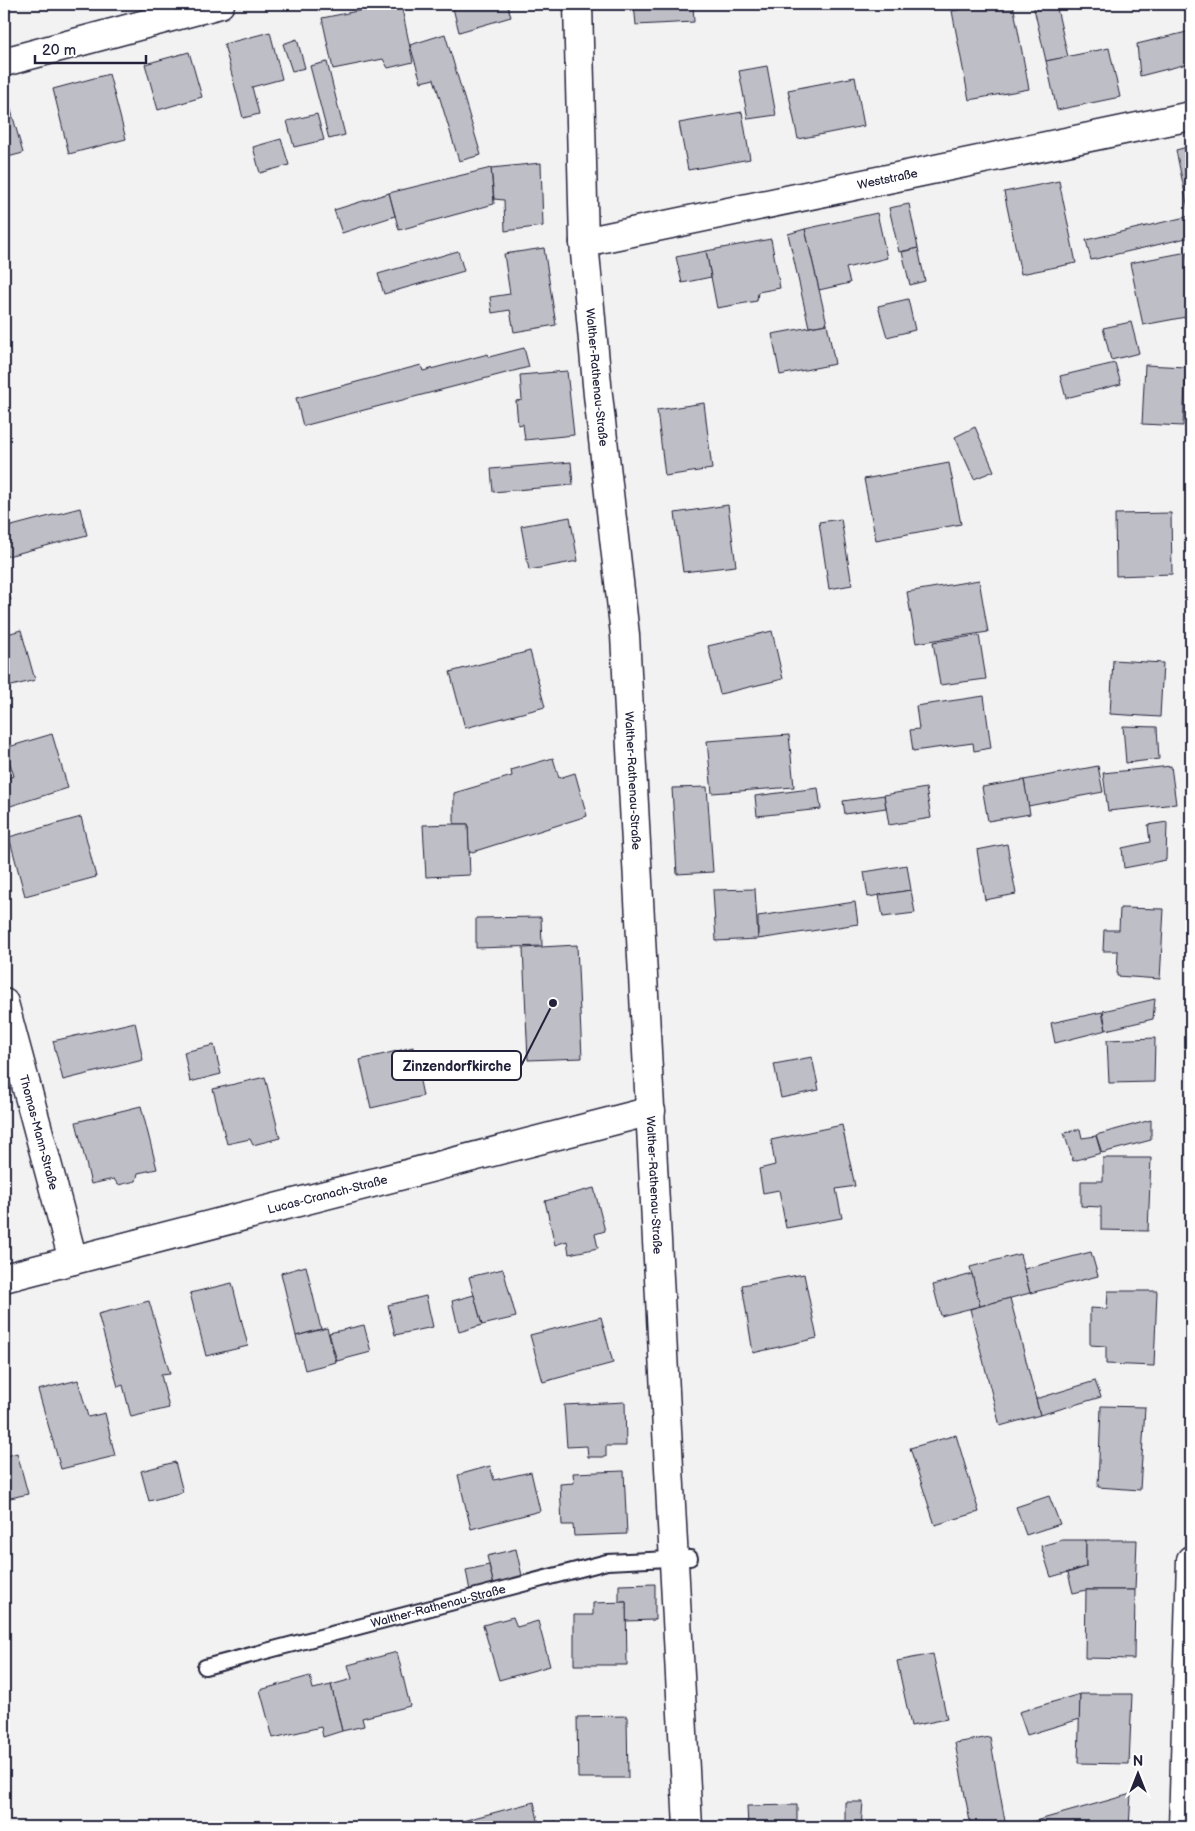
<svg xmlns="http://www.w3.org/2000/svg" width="1195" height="1831" font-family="'Balsamiq Sans',sans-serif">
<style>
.building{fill:#bebec6;stroke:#22223b}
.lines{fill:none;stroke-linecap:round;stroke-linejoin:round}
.lane-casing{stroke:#22223b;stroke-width:18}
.street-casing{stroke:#22223b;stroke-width:31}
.secondary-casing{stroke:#22223b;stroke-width:31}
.path{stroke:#22223b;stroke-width:3;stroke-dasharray:4 4;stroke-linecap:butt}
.lane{stroke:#fff;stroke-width:14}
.street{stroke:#fff;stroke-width:28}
.secondary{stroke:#fff;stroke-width:28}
.tram{stroke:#22223b;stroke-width:1}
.labels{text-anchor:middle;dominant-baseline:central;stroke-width:4;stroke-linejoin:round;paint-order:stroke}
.street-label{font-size:12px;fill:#22223b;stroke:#fff}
.leader{fill:none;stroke:#22223b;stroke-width:2}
.callout-dot{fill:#22223b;stroke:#fff;stroke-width:2}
.callout{fill:#fff;stroke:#22223b;stroke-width:2}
.callout-label{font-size:14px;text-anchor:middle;font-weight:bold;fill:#22223b}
</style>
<rect width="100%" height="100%" fill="#f2f2f3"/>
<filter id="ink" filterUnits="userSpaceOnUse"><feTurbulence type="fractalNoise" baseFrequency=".02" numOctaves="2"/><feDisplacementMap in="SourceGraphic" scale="10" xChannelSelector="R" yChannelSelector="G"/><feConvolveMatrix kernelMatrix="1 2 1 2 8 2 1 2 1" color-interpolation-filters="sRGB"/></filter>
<g filter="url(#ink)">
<g class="building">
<path d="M393,4H401L413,62L388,68L383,59L333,69L322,18Z"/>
<path d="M452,4H507L511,17L459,32Z"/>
<path d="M634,4H693L694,22L636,25Z"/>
<path d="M992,4H1013L1029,89L969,100L952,11Z"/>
<path d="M1033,4H1056L1068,57L1046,61Z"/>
<path d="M1191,31V63L1140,76L1137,44Z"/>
<path d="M270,32L282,79L252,87L259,114L243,118L224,44Z"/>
<path d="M445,34L481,155L459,161L434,79L421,82L410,45Z"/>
<path d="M297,39L305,68L292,71L283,44Z"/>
<path d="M1109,48L1120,97L1057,110L1046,61Z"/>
<path d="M189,52L202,97L158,110L145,64Z"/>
<path d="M327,62L345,135L329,139L310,66Z"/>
<path d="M767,66L776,115L748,119L739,71Z"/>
<path d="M109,74L126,139L69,154L53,89Z"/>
<path d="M855,77L864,126L798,139L788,90Z"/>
<path d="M9,103L23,153L4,158V104Z"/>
<path d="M742,112L750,159L688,170L679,123Z"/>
<path d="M317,114L324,140L294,147L287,121Z"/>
<path d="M281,139L289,165L260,173L253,147Z"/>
<path d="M1191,146V223L1176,150Z"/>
<path d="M541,163L543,226L505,231L504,200L494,199L491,168Z"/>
<path d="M491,168L494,204L399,230L389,193Z"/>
<path d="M1059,181L1076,263L1021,274L1004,192Z"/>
<path d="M389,193L395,216L342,233L334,210Z"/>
<path d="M909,204L918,248L899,252L889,208Z"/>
<path d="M877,213L887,258L846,268L850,283L819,290L805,229Z"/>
<path d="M1190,216L1191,237L1091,260L1086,240Z"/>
<path d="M805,229L827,324L809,327L788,234Z"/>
<path d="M771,239L780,288L758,292L757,301L717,308L706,251Z"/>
<path d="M544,248L556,325L514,332L510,310L492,313L490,297L510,294L504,254Z"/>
<path d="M918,248L925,281L910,285L902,252Z"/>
<path d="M458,251L464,271L384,294L378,274Z"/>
<path d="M706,251L711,277L682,283L676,257Z"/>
<path d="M1187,252L1191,277V316L1143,325L1130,263Z"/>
<path d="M908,299L915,330L887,337L878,306Z"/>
<path d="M1131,322L1139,353L1111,360L1103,328Z"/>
<path d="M827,324L835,364L780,375L772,334Z"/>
<path d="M524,348L529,367L303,426L296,398L421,365L423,371L488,354L489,357Z"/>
<path d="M1115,363L1121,384L1066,398L1060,376Z"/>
<path d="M1145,365L1186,367L1183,426L1142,424Z"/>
<path d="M567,371L574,435L525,440L523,424L518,425L516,401L522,400L520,375Z"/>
<path d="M704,403L712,469L665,476L657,410Z"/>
<path d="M975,427L994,471L974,479L955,437Z"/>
<path d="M571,462L573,485L493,492L491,469Z"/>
<path d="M949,463L961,524L876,540L864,479Z"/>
<path d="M728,505L736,566L683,572L675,513Z"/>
<path d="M80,508L87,535L4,557V528Z"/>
<path d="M1171,513L1172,574L1116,576L1115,514Z"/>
<path d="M570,517L578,561L529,570L521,526Z"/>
<path d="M841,519L852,585L829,589L819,522Z"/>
<path d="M4,578L11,600L4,602Z"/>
<path d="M979,580L988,632L916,643L907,592Z"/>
<path d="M21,630L35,680L4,688V635Z"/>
<path d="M772,631L783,679L720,694L708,646Z"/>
<path d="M979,635L986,679L940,685L933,642Z"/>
<path d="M530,651L545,707L465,728L450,672Z"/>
<path d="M1113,660L1163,663L1160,717L1110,714Z"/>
<path d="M984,696L991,748L974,751L973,743L913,751L910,730L919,729L916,706Z"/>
<path d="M1123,726L1157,727L1159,759L1126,763Z"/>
<path d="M52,734L68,788L4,808V779L14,776L5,748Z"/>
<path d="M789,735L794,787L712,793L707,741Z"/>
<path d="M553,758L559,778L575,773L587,816L469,853L468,824H454V793L512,776L511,770Z"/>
<path d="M1098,766L1103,792L1028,806L1024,780Z"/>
<path d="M1171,766L1176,804L1108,811L1103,773Z"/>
<path d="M1024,780L1030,814L988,821L982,787Z"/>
<path d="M707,787L713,872L677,874L672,788Z"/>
<path d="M818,788L821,809L757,816L755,796Z"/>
<path d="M926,788L931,818L889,825L884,795Z"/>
<path d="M884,795L886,808L845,814L843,801Z"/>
<path d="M81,817L96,877L25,896L9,837Z"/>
<path d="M1167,822L1166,860L1124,868L1122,848L1150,842L1148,825Z"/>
<path d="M454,824H468L470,875L426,877L423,825Z"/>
<path d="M1007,844L1016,894L985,900L977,850Z"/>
<path d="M907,865L911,890L868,897L864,872Z"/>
<path d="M755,889L758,939L716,941L713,890Z"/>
<path d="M911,890L915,913L883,917L879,895Z"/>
<path d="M855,902L858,924L758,939V916Z"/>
<path d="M1120,908L1164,909L1160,979L1117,976L1118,951H1103L1104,930H1119Z"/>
<path d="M541,917L542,946L476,948V918Z"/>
<path d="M577,945L582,1058L528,1060L523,948Z"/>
<path d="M1155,999L1153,1019L1106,1030L1103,1011Z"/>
<path d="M1102,1012L1106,1030L1055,1043L1051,1023Z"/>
<path d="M135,1022L143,1060L63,1080L53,1041Z"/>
<path d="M1155,1038L1154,1082L1109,1083L1107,1040Z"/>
<path d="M214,1045L221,1074L190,1082L184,1052Z"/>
<path d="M413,1047L423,1096L371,1108L360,1060Z"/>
<path d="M812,1057L819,1090L781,1098L774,1064Z"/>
<path d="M265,1077L280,1138L253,1145L250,1139L227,1144L213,1089Z"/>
<path d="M141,1106L157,1169L138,1173L136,1181L118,1185L114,1179L91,1184L76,1122Z"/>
<path d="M1151,1120V1140L1102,1153L1096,1135Z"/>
<path d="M842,1125L855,1186L836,1189L842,1218L786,1228L779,1190L763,1193L759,1169L775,1165L771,1140Z"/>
<path d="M1080,1129L1082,1138L1096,1136L1101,1153L1073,1161L1064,1133Z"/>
<path d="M1103,1158H1151L1148,1231L1101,1230V1207L1081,1206V1181H1103Z"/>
<path d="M594,1188L605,1231L595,1234L598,1248L569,1254L567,1241L555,1245L545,1201Z"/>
<path d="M1091,1252L1098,1276L1030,1293L1024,1269Z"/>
<path d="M1020,1254L1030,1293L980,1306L970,1267Z"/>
<path d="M306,1266L321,1329L296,1336L281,1273Z"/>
<path d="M503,1269L516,1317L482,1325L469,1277Z"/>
<path d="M804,1274L817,1338L753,1353L742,1285Z"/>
<path d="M972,1274L980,1306L941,1316L933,1285Z"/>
<path d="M232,1283L248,1346L206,1356L190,1293Z"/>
<path d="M1108,1291H1157L1154,1366L1106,1364V1346L1090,1345V1308L1107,1309Z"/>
<path d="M474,1295L482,1325L459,1332L452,1301Z"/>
<path d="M426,1296L433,1327L395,1335L388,1305Z"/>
<path d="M1010,1298L1040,1415L1000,1426L970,1309Z"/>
<path d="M149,1301L170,1374L161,1375L169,1408L131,1417L123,1385L118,1387L98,1314Z"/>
<path d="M601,1317L613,1363L543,1382L530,1335Z"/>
<path d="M364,1325L371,1352L337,1361L329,1333Z"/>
<path d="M327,1328L336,1362L305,1370L296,1336Z"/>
<path d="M78,1380L88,1417L105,1413L115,1456L61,1469L38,1390Z"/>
<path d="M1095,1381L1101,1397L1040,1415L1036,1399Z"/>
<path d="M625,1402L626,1446H606V1457H588L587,1446L567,1447L564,1405Z"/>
<path d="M1101,1406L1145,1407L1140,1490L1098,1487Z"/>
<path d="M956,1435L979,1512L935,1525L910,1448Z"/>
<path d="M17,1453L28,1494L6,1499L4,1491V1457Z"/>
<path d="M175,1462L183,1492L149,1501L141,1471Z"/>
<path d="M490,1466L494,1480L531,1472L540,1511L471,1529L458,1475Z"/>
<path d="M624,1471L627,1534L574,1536L573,1525H562L560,1484L574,1483L573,1473Z"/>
<path d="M1049,1496L1060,1524L1026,1535L1016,1507Z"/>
<path d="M1062,1540H1086V1567L1051,1577L1041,1546Z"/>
<path d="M1086,1540H1137L1135,1590H1086L1073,1593L1068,1573L1086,1567Z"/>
<path d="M516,1549L523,1580L494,1586L487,1556Z"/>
<path d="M489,1565L494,1586L470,1591L466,1570Z"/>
<path d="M655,1584V1620L626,1621V1602H619V1585Z"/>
<path d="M1086,1590H1135L1134,1659L1085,1658Z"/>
<path d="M626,1602L627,1665H574V1615H593V1603Z"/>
<path d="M513,1617L517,1627L538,1621L550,1666L499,1680L483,1625Z"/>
<path d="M397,1652L410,1706L362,1718L364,1726L342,1731L331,1685L352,1679L348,1665Z"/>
<path d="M933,1654L947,1719L911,1726L897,1661Z"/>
<path d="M310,1676L313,1689L331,1685L342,1731L323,1737L321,1727L273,1738L260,1690Z"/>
<path d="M1080,1694V1719L1027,1735L1019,1712Z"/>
<path d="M1080,1694H1132L1129,1764L1078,1763Z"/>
<path d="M627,1716L628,1778H578L577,1717Z"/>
<path d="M990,1737L1006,1827H971L955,1743Z"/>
<path d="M1131,1794L1129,1827H1021V1825Z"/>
<path d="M534,1802L539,1825L529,1827H440Z"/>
<path d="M845,1802H863L861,1827H845Z"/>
<path d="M797,1805V1827H748L747,1806Z"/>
<path d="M556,1821L558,1827H533Z"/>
</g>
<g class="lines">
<g class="lane-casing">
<g id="lane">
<path id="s1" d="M205,1667L607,1562L690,1558"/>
</g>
</g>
<g class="street-casing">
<g id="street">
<path id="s2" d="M578,4L584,242L598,395L625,635L688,1827"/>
<path d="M4,62L220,4"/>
<path id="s3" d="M584,242L1191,116"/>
<path id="s4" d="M4,1003L73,1260"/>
<path id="s5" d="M4,1278L651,1111"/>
</g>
</g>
<g class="secondary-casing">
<path id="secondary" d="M1183,1827L1191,1560"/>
</g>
<path class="path" d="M1190,788H1191"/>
<use href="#lane" class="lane"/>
<use href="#street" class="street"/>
<use href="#secondary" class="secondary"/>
<path class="tram" d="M1187,1827L1191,1690"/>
</g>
</g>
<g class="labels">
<g class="street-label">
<text stroke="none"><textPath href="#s3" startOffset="310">Weststraße</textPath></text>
<text stroke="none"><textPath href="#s2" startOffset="374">Walther-Rathenau-Straße</textPath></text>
<text stroke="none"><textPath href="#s2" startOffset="779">Walther-Rathenau-Straße</textPath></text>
<text stroke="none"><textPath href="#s4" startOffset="134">Thomas-Mann-Straße</textPath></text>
<text stroke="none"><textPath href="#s2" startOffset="1184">Walther-Rathenau-Straße</textPath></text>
<text stroke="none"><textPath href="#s5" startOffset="334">Lucas-Cranach-Straße</textPath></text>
<text stroke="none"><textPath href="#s1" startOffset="241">Walther-Rathenau-Straße</textPath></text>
</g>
</g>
<path class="leader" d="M553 1003L521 1066"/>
<circle class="callout-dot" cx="553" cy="1003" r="5"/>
<rect class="callout" x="392" y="1051" width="129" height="29" rx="5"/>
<g class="callout-label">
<text x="457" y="1071">Zinzendorfkirche</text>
</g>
<rect width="1195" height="1831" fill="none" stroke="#fff" stroke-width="20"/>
<rect x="10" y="10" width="1175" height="1811" fill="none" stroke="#22223b" stroke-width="2" filter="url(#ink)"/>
<g transform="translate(1138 1774)" stroke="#ffffff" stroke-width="4" paint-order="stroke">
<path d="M0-4L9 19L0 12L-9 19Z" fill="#22223b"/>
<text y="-8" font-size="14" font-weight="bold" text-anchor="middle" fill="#22223b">N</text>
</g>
<path d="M35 55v8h111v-8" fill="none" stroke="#22223b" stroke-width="2.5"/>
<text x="42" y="55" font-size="15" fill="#22223b" stroke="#ffffff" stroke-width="4" paint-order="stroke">20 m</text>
</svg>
